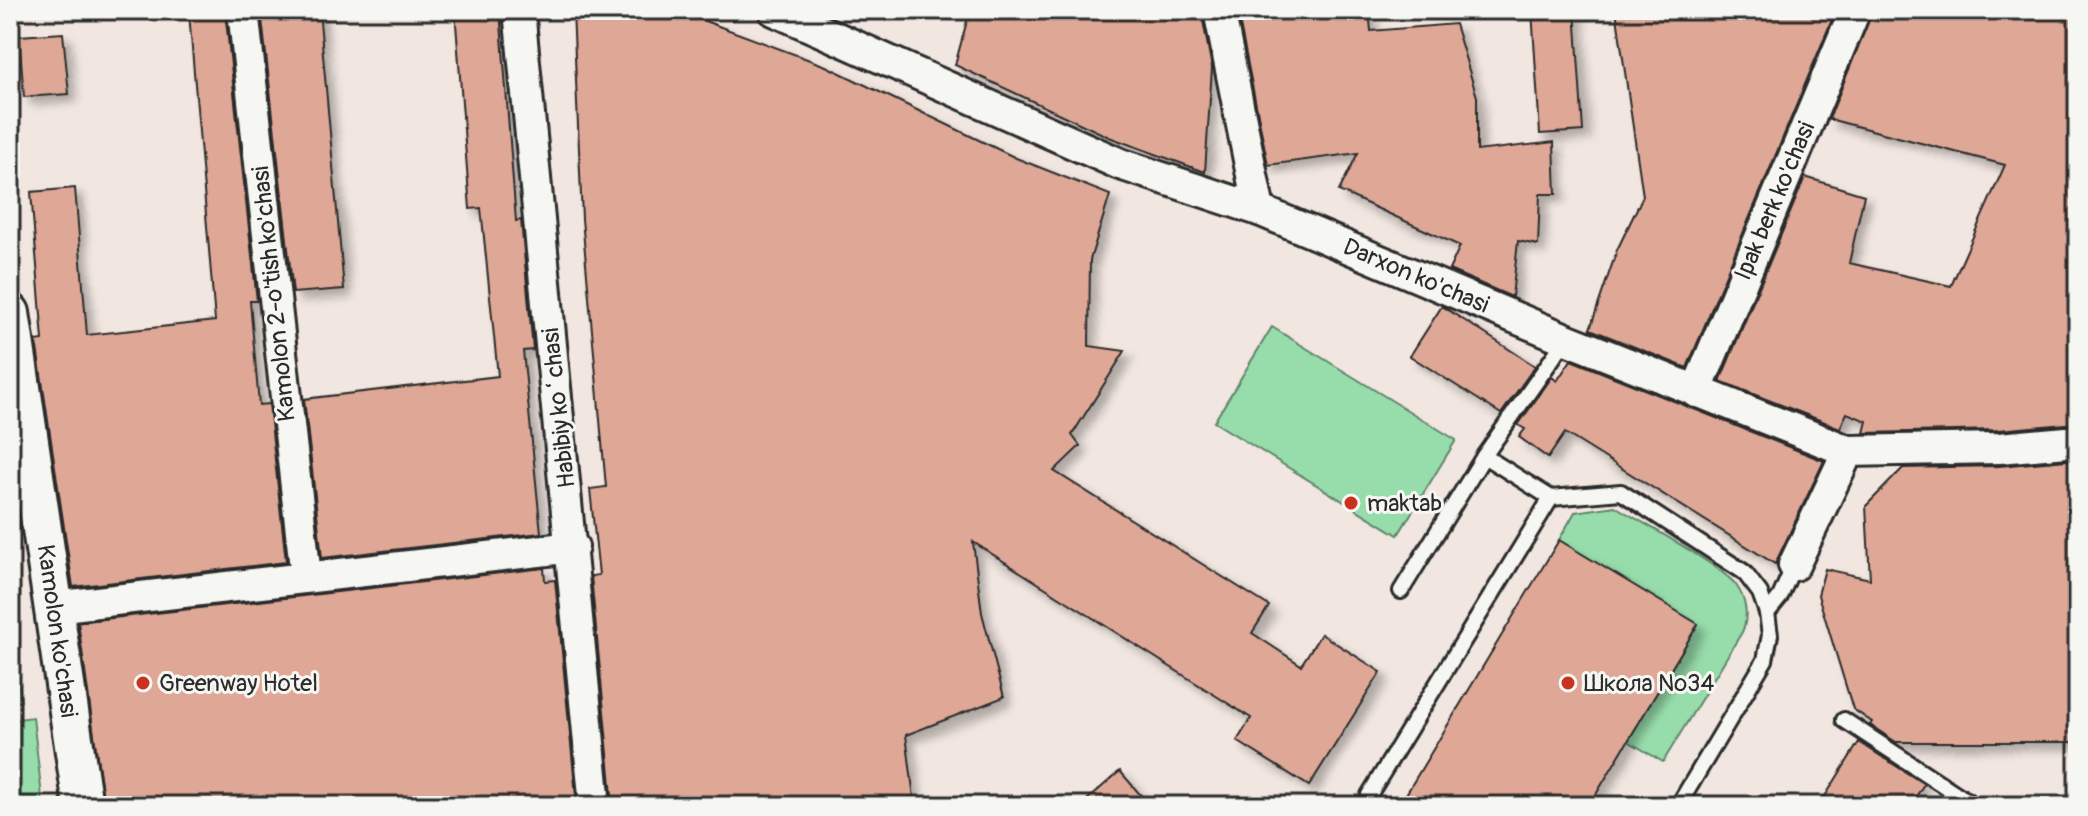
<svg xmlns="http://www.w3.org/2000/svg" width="2088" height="816" font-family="Pangolin,sans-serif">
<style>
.green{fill:#97ddab;stroke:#61846b;stroke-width:2}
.building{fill:#dfa896;stroke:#2b2b2b;stroke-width:2;filter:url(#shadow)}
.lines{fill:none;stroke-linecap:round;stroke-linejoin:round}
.service-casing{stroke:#2b2b2b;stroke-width:20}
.minor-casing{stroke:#2b2b2b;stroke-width:36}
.tertiary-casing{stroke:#2b2b2b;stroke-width:44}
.service{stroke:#f6f6f2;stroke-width:14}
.minor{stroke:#f6f6f2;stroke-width:30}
.tertiary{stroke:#f6f6f2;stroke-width:38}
.poi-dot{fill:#c8321e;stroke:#f6f6f2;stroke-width:3}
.labels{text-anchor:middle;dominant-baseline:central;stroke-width:6;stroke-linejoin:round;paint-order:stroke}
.street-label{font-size:24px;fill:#2b2b2b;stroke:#f6f6f2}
.poi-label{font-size:24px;fill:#2b2b2b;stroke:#f6f6f2;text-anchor:start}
</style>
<defs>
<filter id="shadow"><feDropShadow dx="7" dy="7" stdDeviation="4" flood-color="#0004"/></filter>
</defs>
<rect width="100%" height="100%" fill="#f1e6e0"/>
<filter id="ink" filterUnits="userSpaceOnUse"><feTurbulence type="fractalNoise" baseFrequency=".0125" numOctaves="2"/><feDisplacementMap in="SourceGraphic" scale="16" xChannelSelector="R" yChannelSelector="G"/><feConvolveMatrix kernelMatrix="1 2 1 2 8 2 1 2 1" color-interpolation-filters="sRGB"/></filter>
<g filter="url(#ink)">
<g class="green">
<path d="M1272,327L1456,440L1398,535L1214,422Z"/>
<path d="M1615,506C1642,523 1719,564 1736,585C1746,599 1749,617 1742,632L1663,762L1628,741L1698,624L1559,540L1575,512Z"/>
<path d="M10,626L21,701L10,702Z"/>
<path d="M33,717L43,806H10V720Z"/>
</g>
<g class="building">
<path d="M261,10H319L344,289L293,293Z"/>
<path d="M455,10H500L516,221L521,220L533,350L523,351L541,533L322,558L304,399L498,376L481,208L470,209Z"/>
<path d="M573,10H695L694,17L826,66L1016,158L1110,195L1090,260L1089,346L1125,351L1072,435L1080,446L1054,471L1269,606L1252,633L1301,665L1321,634L1381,672L1309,786L1237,741L1251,718L973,542L982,613L1004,697L906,735L915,806H613L591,576L599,575L590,489L606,487L582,219Z"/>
<path d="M970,10H1201L1212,68L1205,172L1109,137L955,65Z"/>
<path d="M1237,10H1369L1371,31L1455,24L1477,97V151L1554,142L1556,194H1540L1538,245L1518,241L1512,297L1449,270L1460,246L1339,191L1358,153L1268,165Z"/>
<path d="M1532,10H1575L1583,131L1540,134Z"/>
<path d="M1616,10H1836L1687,368L1590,329L1617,250L1643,196Z"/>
<path d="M1873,10H2078V423L1998,430L1864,433L1867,421L1847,413L1840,428L1720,381L1805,177L1864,195L1849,263L1951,286L2005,165L1829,119Z"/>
<path d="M225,11L257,301H250L259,405L269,404L286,562L73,587L36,341L43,340L31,192L75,188L87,335L215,321L189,13Z"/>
<path d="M63,33L69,94L24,97L19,36Z"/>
<path d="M1442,306L1535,366L1501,414L1410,356Z"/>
<path d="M1571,360L1824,461L1775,564L1565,433L1548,458L1519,437L1525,429L1518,425L1552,377L1557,381Z"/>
<path d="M2078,459V742H1896L1870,725L1872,722L1853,709L1818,595L1825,569L1870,579L1866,506L1903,468L1999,466Z"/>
<path d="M1559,540L1698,624L1589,806H1399Z"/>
<path d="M544,568L545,581L555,580L577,806H104L78,622Z"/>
<path d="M1859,742L1924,784L1910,806H1819Z"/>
<path d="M1120,771L1150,806H1080Z"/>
</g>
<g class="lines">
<g class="service-casing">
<g id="service">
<path d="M1566,339L1484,456L1551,498L1621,492L1744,572L1760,593L1767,613L1770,635L1765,660L1678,806"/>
<path d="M1401,591L1484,456"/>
<path d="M1767,613L1780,597L1794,565"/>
<path d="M1844,720L1975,806"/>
<path d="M1369,795L1551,498"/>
</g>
</g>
<g class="minor-casing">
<g id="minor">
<path d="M243,10L306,577"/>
<path d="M519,10L595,806"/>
<path d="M774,10L1120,164L1259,210L1566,339L1848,451L1999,448L2078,441"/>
<path d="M1219,10L1259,210"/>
<path d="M1696,392L1855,10"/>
<path d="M1794,565L1848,451"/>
<path d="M54,607L573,547"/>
</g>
</g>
<g class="tertiary-casing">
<path id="tertiary" d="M10,313L83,806"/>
</g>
<use href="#service" class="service"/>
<use href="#minor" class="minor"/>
<use href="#tertiary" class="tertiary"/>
</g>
</g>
<g class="poi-dot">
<circle cx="1351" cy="503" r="8"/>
<circle cx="143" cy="683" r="8"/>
<circle cx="1568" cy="683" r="8"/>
</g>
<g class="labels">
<g class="street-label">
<text transform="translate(1775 201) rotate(-67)">Ipak berk ko'chasi</text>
<text transform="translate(1416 276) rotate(23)">Darxon ko'chasi</text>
<text transform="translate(274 294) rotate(-96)">Kamolon 2-o'tish ko'chasi</text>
<text transform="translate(559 408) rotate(-96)">Habibiy koʻchasi</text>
<text transform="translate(57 631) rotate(82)">Kamolon ko'chasi</text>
</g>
<g class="poi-label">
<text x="1367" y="503">maktab</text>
<text x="159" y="683">Greenway Hotel</text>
<text x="1584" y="683">Школа №34</text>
</g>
</g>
<rect width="2088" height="816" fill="none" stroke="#f6f6f2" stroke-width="40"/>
<rect x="20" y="20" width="2048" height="776" fill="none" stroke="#2b2b2b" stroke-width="3" filter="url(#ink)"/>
</svg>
